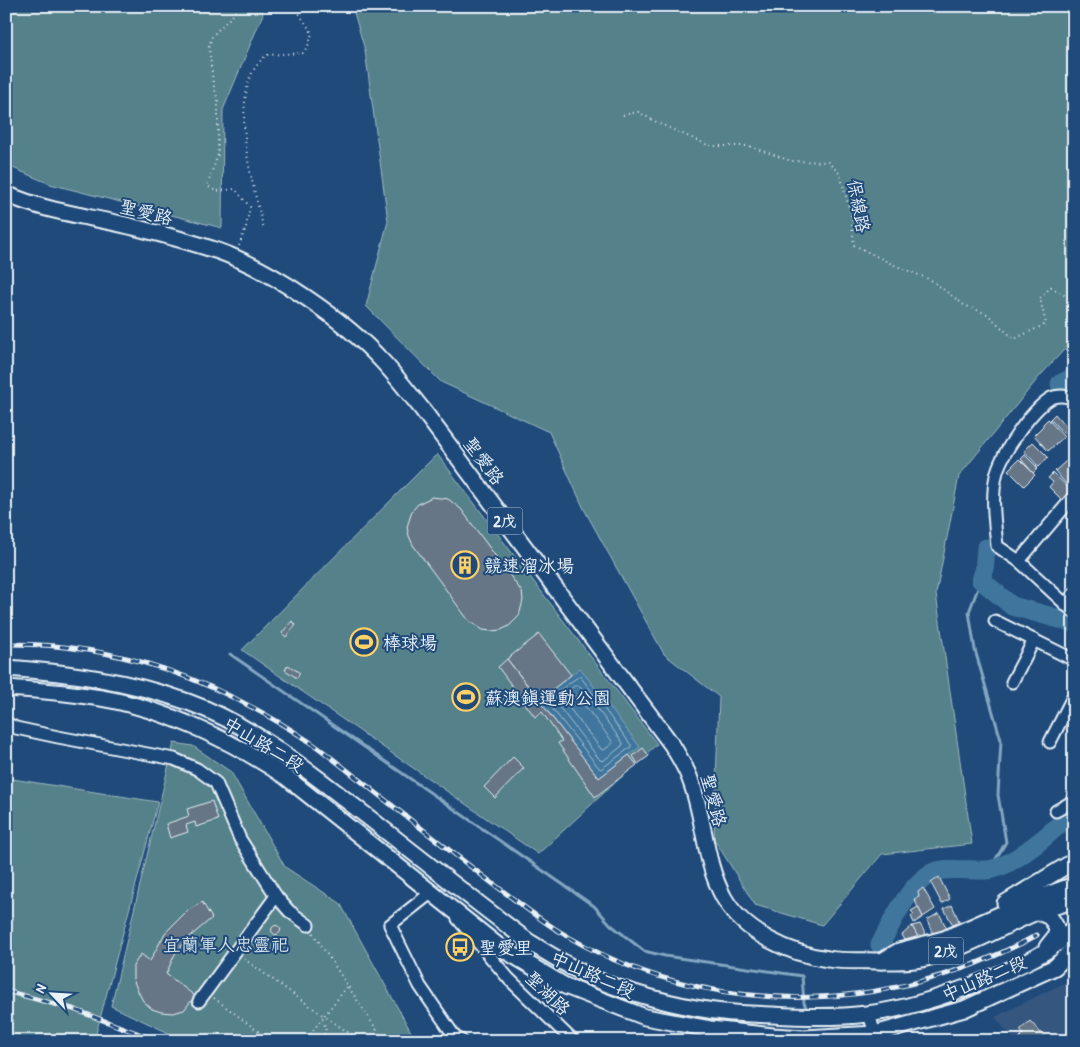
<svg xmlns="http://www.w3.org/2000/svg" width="1080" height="1047" font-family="'Patrick Hand','LXGW WenKai TC',sans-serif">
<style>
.built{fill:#34577e}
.green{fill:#54818a;stroke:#9eb9c1}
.water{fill:#40769d;stroke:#83a7c1}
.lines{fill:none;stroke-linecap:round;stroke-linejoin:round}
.shore{stroke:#a5c0d4;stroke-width:1}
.stream{stroke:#83a7c1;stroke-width:3}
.river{stroke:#40769d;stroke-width:19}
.building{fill:#667686;stroke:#e8f1f8}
.minor-casing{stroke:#e8f1f8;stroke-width:15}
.major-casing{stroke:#e8f1f8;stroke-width:19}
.path{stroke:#e8f1f8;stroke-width:2;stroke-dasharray:1 4;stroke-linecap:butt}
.minor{stroke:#1f4a7a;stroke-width:11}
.major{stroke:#1f4a7a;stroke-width:15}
.rail-casing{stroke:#e8f1f8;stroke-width:5}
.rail{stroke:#1f4a7a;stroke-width:3;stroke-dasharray:9;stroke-linecap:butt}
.labels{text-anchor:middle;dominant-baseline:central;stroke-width:4;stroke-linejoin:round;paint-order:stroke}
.shield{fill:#1f4a7a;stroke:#acbfd2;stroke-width:1}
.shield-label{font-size:16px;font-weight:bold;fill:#e8f1f8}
.street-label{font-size:18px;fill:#e8f1f8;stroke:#1f4a7a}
.poi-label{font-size:18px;fill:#e8f1f8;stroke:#1f4a7a;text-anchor:start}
.park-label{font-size:18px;fill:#d2e0e8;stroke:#1f4a7a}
</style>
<rect width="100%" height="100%" fill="#1f4a7a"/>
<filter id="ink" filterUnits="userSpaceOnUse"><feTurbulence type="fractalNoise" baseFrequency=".02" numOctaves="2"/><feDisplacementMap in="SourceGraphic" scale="10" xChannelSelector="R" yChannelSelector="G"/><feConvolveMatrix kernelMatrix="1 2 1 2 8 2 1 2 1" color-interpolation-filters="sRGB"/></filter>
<g filter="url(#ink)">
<path class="built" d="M1074,978V1041H1015L995,1017Z"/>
<g class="green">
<path d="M6,6H262L263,14L223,110L222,228L50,184L6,165Z"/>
<path d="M352,6H1074V339L1039,377L959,476L936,594L972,844L882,854L822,925L755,905L714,839L719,697L664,654L584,509L549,432L441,382L366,306L388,221L365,50Z"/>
<path d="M437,454L657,744L538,854L242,650Z"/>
<path d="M174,743L193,746L231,772L285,867L340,903L416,1041H186L111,1006Z"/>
<path d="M6,778L158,802L94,1041H6Z"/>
</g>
<path class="water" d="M580,668L640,747L599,778L539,700Z"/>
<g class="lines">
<g class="shore">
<path d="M580,676L631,745V747L601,769L599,768L547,702L548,699Z"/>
<path d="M576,685L580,686L623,743L622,746L603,761L600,760L556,703L557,700Z"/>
<path d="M575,696L578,697L612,741V744L604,750L601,749L567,705V702Z"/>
</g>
<g class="stream">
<path d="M981,580L969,612L975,650L1001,740L998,795L1006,842L994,862L986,870"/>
<path d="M230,654L594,906L611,925L644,951L665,956L802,976L804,1003L808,1011"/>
</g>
<g class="river">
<path d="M1060,384L1074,377"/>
<path d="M986,548L984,571L981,580L1012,606L1074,623"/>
<path d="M880,945C891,924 910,882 934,872C945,867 974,871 987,870C1012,868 1058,828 1074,809"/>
</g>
</g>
<g class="building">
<path d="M1055,414L1069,430L1064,434L1050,419Z"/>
<path d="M1048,419L1064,437L1048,451L1034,435L1043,426V424Z"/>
<path d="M1033,442L1048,457L1039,467L1024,451Z"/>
<path d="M1025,455L1038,468L1033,473L1021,459Z"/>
<path d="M1019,459L1035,475L1024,486L1008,470Z"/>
<path d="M1066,461L1074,469L1073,492L1055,471Z"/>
<path d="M1053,473L1073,492L1064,502L1049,487L1053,482L1048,478Z"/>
<path d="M432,497L448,499L461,509L522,592L523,600L519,616L509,626L501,630L491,631L483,630L469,621L413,545L409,536L407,527L412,511L418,504Z"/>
<path d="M292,621L296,625L286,637L282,633Z"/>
<path d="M539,634L571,675L539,700L507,659Z"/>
<path d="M507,659L599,778L629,755L637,765L595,797L558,743L562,741L542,712L535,717L498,667Z"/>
<path d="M288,665L300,673L297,678L285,670Z"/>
<path d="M643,748L649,756L638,764L633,756Z"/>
<path d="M513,757L524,768L495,798L484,787Z"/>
<path d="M212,801L218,820L196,827L195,822L186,825L188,832L170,838L166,824L189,816L187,809Z"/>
<path d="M939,877L950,899L942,904L931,883Z"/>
<path d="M923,888L935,909L923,917L914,899L919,897L918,892Z"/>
<path d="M202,902L212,918L186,940L175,954L166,974L195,996L184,1010L173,1013L161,1012L152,1009L143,1001L137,989L133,979V966L141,954L150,961L165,933L187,911Z"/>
<path d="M952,905L959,921L953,925L944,909Z"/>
<path d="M918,907L923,917L914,923L911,916L914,914L911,911Z"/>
<path d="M939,913L948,931L934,936L927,920Z"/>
<path d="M920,924L927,937L920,941L912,926Z"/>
<circle cx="276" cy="930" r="4.5"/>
<path d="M912,926L918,937L907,943L902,935Z"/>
<path d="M1030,1021L1048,1041H1022L1019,1038L1023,1034L1020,1030Z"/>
</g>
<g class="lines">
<g class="minor-casing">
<g id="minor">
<path d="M1074,398C1067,396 1057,395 1051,398C1032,409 1000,455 996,476C991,499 995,523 997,546L1019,561L1074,612"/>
<path d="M1019,561L1074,496"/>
<path d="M1065,605L1074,594"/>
<path d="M995,621L1074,660"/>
<path d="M1012,682L1034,640"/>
<path d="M6,723L16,728L58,737L174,759L197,769L216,783L240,839L276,896L289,911L308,925"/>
<path d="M1050,742L1074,695"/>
<path d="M1056,811L1070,803L1074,797"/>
<path d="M432,892L390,925L420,986L455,1037L462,1041"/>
<path d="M458,919L509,979L573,1041"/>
<path d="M199,1001L276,896"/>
<path d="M867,1036L875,1034L869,1014"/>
</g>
</g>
<g class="major-casing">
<g id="major">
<path d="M6,194C51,214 98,217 145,230C169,236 194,243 218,251C272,270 345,320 383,362C397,377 409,393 422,409L672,745C679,757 687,769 691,782C705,820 704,862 724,898C744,933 790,954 828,959C846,962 864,960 881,961C897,961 907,962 922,959C962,950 997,929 1034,913C1047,908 1061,905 1074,900"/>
<path d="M6,668C70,673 127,680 188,702C255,726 312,774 368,817C421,859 475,901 529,942C556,958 584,976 613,986C648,998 687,1008 723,1012C740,1014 756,1014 772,1015C804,1017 835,1018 867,1014C906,1009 946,996 983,981C1014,968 1051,954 1074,928"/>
<path d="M6,688C38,690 70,693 101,698C165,709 233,741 286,777L501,948L565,986L645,1017L710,1029L773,1036L804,1038L875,1034L964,1009L1055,967L1074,948"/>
<path d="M1005,903L1074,861"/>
<path d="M1035,912C1048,914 1053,918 1057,930L1055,937L1047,947"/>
<path d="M882,961L899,951L944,939L1035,899L1074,885"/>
</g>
</g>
<g class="path">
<path d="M235,6V13L212,36L209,47L213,83L218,101V155L207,186L216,191L235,189L250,207L246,227L239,246"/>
<path d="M623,115L638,112L658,123L710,146H749L791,161L828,162L840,174L851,215L854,245L894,265L931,280L964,305L987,314L1014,339L1046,324L1040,298L1051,287L1074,301"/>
<path d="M263,226C252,181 237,131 248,84C250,73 258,63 266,55L303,53L309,44L312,33L294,6"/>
<path d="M313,933L384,1041"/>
<path d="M244,959L324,1016L305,1041"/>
<path d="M347,987L324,1016L361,1041"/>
<path d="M214,998L271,1041"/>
<path d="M322,1020L326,1028L322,1041"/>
</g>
<use href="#minor" class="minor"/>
<use href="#major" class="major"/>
<g class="rail-casing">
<g id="rail">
<path d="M6,644C118,643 214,679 307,740C327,753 346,770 366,785C408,818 450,851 492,883C514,899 535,916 557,930C704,1021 888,1017 1037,935"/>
<path d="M6,991L73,1009L158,1041"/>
</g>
</g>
<use href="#rail" class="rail"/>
</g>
</g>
<defs>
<g id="building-ring" transform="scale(1.4375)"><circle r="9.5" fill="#1f4a7a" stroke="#ffd166" stroke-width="1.5"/><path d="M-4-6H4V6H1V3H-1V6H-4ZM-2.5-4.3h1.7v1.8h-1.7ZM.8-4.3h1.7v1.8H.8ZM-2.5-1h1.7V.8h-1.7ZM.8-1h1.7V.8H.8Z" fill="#ffd166"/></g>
<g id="stadium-ring" transform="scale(1.4375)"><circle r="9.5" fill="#1f4a7a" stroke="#ffd166" stroke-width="1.5"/><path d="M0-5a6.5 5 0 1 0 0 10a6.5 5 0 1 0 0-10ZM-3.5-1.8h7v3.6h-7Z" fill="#ffd166"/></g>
<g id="bus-ring" transform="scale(1.4375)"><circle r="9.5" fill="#1f4a7a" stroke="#ffd166" stroke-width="1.5"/><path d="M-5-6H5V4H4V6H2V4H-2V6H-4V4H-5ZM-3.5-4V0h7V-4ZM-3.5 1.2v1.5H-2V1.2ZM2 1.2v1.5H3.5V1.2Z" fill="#ffd166"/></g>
</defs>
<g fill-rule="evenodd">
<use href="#building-ring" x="465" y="565"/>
<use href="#stadium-ring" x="364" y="642"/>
<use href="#stadium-ring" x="466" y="697"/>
<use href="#bus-ring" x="460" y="947"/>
</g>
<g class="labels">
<g class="shield">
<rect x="487.5" y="507.5" width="35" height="27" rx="4"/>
<rect x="928.5" y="937.5" width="35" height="27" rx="4"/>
</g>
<g class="shield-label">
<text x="505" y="521">2戊</text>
<text x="946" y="951">2戊</text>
</g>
<g class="street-label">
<text transform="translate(859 206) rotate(79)">保線路</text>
<text transform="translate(146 212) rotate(14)">聖愛路</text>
<text transform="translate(484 461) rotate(53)">聖愛路</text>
<text transform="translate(264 744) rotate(31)">中山路二段</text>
<text transform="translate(714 800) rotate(75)">聖愛路</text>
<text transform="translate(593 974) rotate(24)">中山路二段</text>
<text transform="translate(984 978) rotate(-23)">中山路二段</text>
<text transform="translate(548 993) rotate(44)">聖湖路</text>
</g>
<g class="poi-label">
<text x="484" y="565">競速溜冰場</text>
<text x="383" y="642">棒球場</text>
<text x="485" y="697">蘇澳鎮運動公園</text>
<text x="479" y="947">聖愛里</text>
</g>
<g class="park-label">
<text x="226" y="944">宜蘭軍人忠靈祀</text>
</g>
</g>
<rect width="1080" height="1047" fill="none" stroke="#1f4a7a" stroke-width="25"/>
<rect x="12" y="12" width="1055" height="1022" fill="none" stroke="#e8f1f8" stroke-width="2" filter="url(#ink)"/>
<g transform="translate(52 994) rotate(295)" stroke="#1f4a7a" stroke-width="4" paint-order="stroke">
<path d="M0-4L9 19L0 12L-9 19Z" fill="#e8f1f8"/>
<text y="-8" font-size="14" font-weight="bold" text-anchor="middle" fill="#e8f1f8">N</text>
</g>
</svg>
